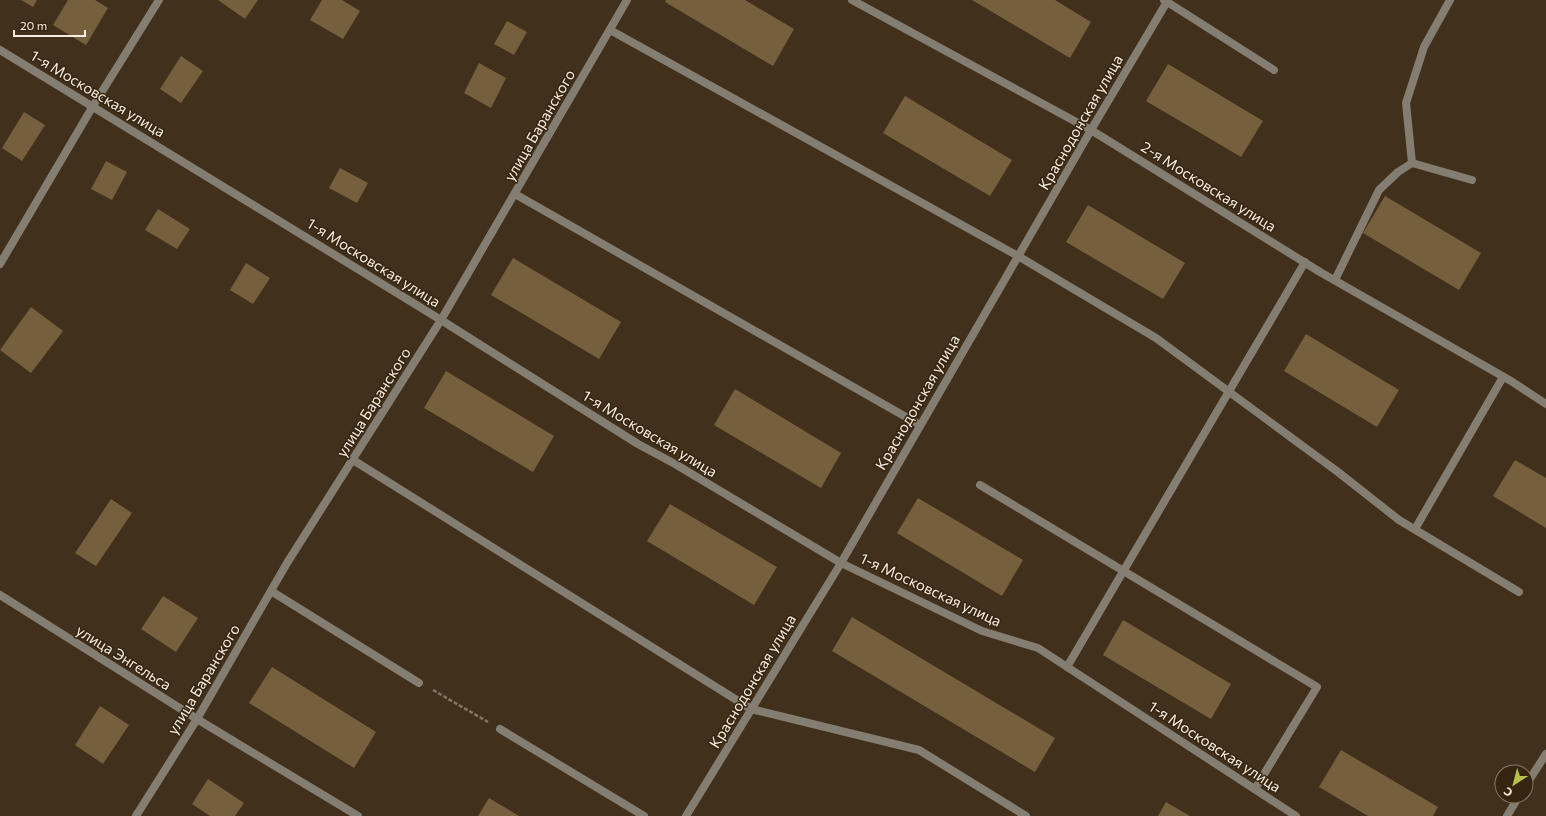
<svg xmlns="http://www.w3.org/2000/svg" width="1546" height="816" font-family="Commissioner,sans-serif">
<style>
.building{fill:#755f3d}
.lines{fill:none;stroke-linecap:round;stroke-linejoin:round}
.path{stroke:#857664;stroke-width:2.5;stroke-dasharray:4 2;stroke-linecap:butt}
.lane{stroke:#847d72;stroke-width:8}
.street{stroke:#847d72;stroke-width:8}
.labels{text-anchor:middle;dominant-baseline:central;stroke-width:3;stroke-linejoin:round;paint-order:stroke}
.street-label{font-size:15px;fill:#f7ede0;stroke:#362611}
</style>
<rect width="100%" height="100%" fill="#41301b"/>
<g class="building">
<path d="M21,0H37L33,7Z"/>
<path d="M68,0H95L108,8L86,45L53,25Z"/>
<path d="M218,0H258L245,19Z"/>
<path d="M322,0H342L360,11L343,39L310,20Z"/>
<path d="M666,0H745L794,29L773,66L665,2Z"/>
<path d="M972,0H1055L1091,22L1070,58Z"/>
<path d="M507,21L527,32L514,55L494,44Z"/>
<path d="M181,56L203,71L181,103L160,89Z"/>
<path d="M479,63L506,78L491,108L464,93Z"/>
<path d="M1168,64L1263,121L1241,157L1146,101Z"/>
<path d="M905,96L1012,160L990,196L883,133Z"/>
<path d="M24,112L45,125L22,161L2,148Z"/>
<path d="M106,161L127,172L112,200L91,189Z"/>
<path d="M340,168L368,183L357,203L329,188Z"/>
<path d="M1385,196L1481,253L1459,290L1363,233Z"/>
<path d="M1088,205L1185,263L1163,299L1066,242Z"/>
<path d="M158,209L190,229L177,249L145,230Z"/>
<path d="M513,258L621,322L599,359L491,295Z"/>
<path d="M246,263L270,278L253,304L230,290Z"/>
<path d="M31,307L63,331L31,373L0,350Z"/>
<path d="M1306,334L1399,390L1377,427L1284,371Z"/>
<path d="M446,371L554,436L533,472L424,408Z"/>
<path d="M735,389L841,453L821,488L714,425Z"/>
<path d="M1515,460L1546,478V528L1493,496Z"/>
<path d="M918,498L1023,560L1002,596L897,533Z"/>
<path d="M111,499L132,513L96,566L75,553Z"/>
<path d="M670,504L777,567L754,605L647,541Z"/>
<path d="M163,596L198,618L176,652L141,629Z"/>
<path d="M852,617L1055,738L1035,772L832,651Z"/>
<path d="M1123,620L1231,684L1211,719L1103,655Z"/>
<path d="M272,667L376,732L354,768L249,703Z"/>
<path d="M100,706L129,725L103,764L75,745Z"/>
<path d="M1341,750L1438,807L1433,816H1368L1319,787Z"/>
<path d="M208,779L244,803L235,816H210L192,804Z"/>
<path d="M489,798L519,816H478Z"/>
<path d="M1166,802L1190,816H1158Z"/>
</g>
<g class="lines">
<path class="path" d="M433,690L488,722"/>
<g class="lane">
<path d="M1164,0L1274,70"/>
<path d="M1450,0L1424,47L1406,103L1412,163L1472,180"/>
<path d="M610,30L1018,256L1156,338L1338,472L1399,520L1519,592"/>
<path d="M515,194L920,425"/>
<path d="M1335,280L1379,190L1398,172L1412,163"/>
<path d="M353,460L751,709L919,750L1026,816"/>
<path d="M980,485L1317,687L1255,789"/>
<path d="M1415,529L1503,377"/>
<path d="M271,591L419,683"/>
<path d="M1067,667L1305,262"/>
<path d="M500,729L644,816"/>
</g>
<g class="street">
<path d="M852,0L1091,130L1320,272L1511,381L1546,404"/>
<path d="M0,50L441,320L638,444L675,464L841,563L982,631L1038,648L1296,816"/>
<path d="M0,264L93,106L159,0"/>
<path d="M0,595L197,719L358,816"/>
<path d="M1526,785L1546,754"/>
<path d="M136,816L197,719L287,563L441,320L627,0"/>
<path d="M686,816L841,563L1091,130L1168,0"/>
<path d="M1507,816L1519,796"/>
</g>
</g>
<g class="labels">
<g class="street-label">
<text transform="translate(98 93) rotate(31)">1-я Московская улица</text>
<text transform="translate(1080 122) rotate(-60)">Краснодонская улица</text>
<text transform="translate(539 125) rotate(-60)">улица Баранского</text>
<text transform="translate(1209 186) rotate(32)">2-я Московская улица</text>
<text transform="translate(374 262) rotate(32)">1-я Московская улица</text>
<text transform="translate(373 402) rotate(-58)">улица Баранского</text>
<text transform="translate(917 402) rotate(-60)">Краснодонская улица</text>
<text transform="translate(650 433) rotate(31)">1-я Московская улица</text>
<text transform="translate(931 589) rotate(25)">1-я Московская улица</text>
<text transform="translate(124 657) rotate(32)">улица Энгельса</text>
<text transform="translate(203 679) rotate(-59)">улица Баранского</text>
<text transform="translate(752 681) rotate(-59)">Краснодонская улица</text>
<text transform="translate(1215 746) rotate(33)">1-я Московская улица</text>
</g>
</g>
<g transform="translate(1514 784) rotate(216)"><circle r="19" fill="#362611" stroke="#837664"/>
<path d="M0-3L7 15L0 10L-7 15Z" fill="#b6c149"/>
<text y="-6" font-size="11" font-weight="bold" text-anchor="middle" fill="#f7ede0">С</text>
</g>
<path d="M14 30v6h71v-6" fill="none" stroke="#f7ede0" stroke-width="2"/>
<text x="20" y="30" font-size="12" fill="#f7ede0" stroke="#362611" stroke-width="3" paint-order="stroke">20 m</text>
</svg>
